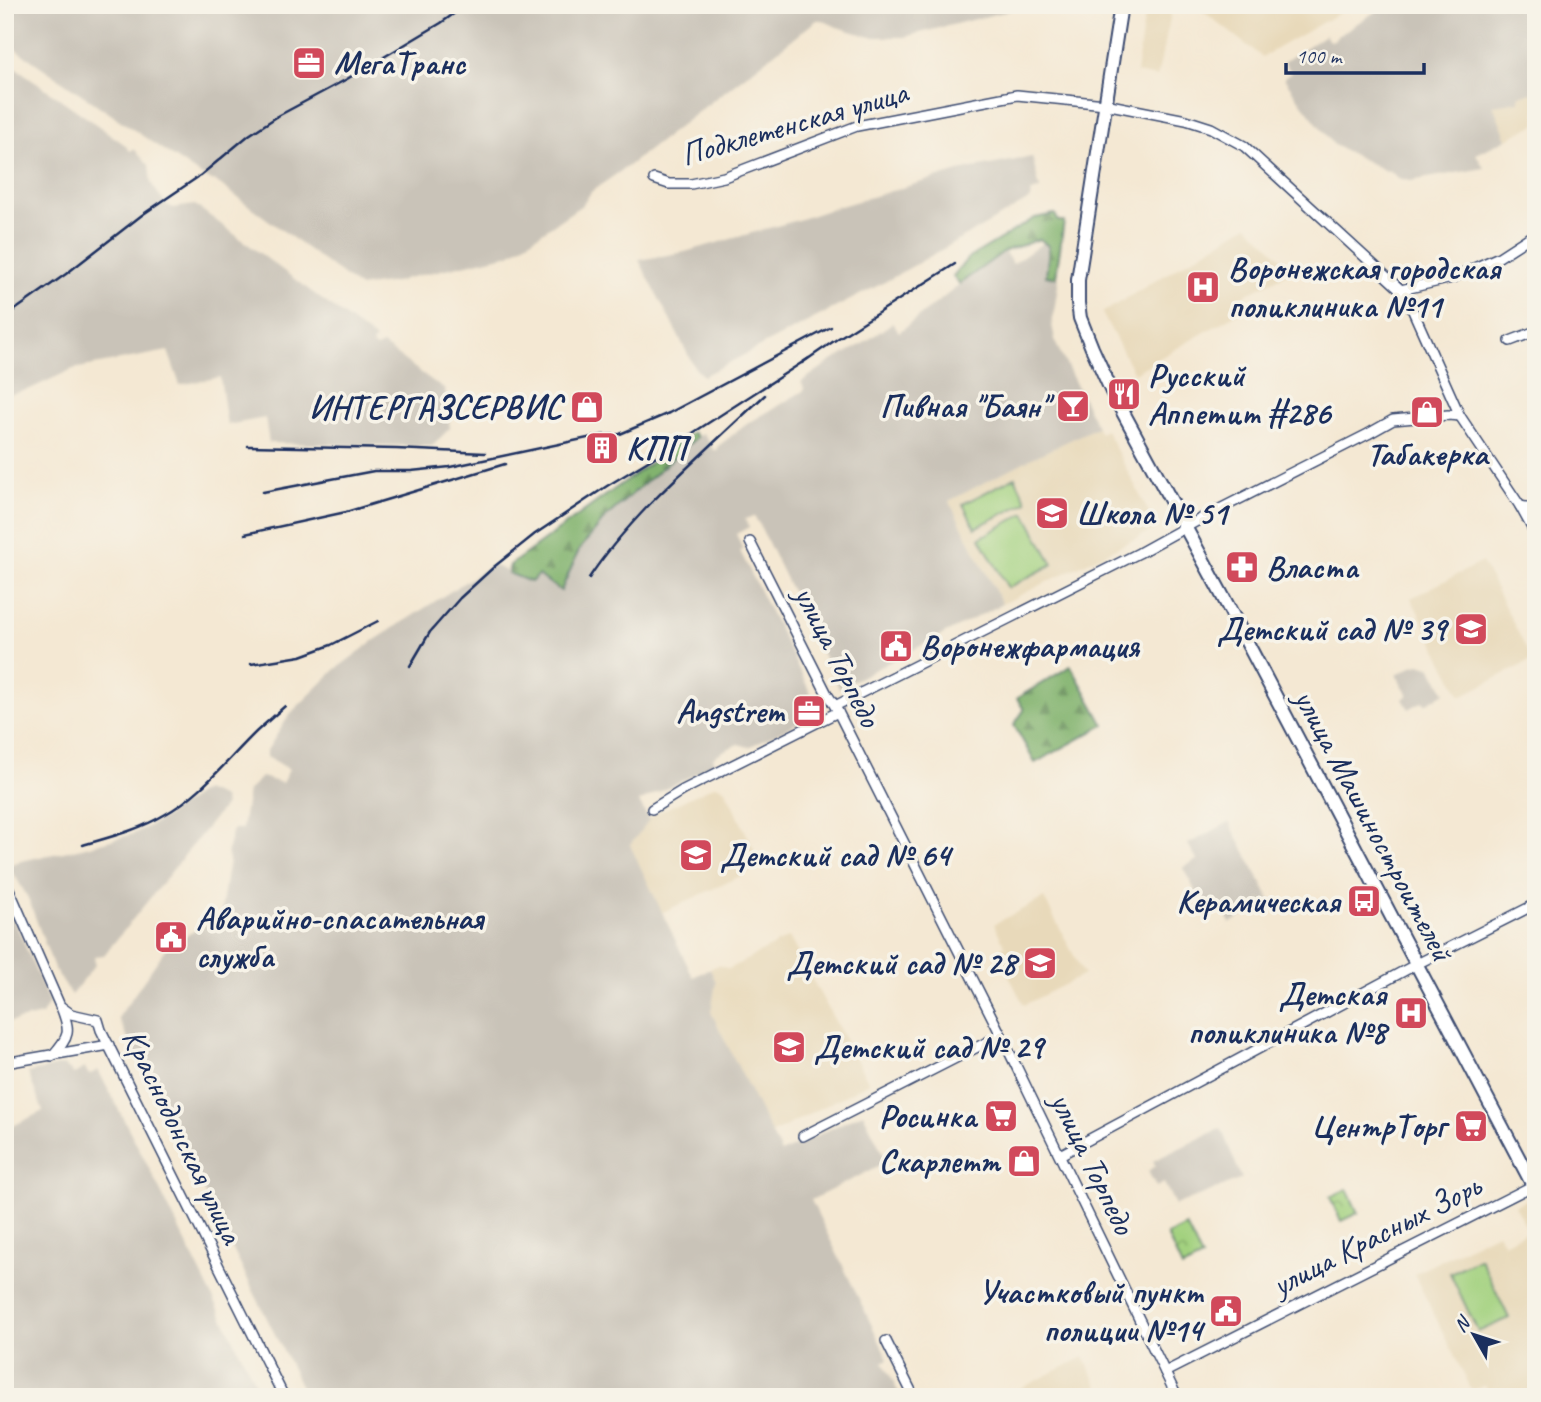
<svg xmlns="http://www.w3.org/2000/svg" width="1541" height="1402" font-family="Caveat,sans-serif">
<style>
.built{fill:#e8d9ba}
.industrial{fill:#c9c3b8}
.forest{fill:url(#forest-firs);stroke:#4e7166;stroke-width:2}
.park{fill:url(#park-crowns);stroke:#5f806e;stroke-width:2}
.garden{fill:#a3d17f;stroke:#5f806e;stroke-width:2}
.lines{fill:none;stroke-linecap:round;stroke-linejoin:round}
.street-casing{stroke:#3c4b70;stroke-width:12}
.secondary-casing{stroke:#3c4b70;stroke-width:16}
.street{stroke:#fff;stroke-width:9}
.secondary{stroke:#fff;stroke-width:12}
.rail{stroke:#1b2f5e;stroke-width:2.5}
.labels{text-anchor:middle;dominant-baseline:central;stroke-width:7;stroke-linejoin:round;paint-order:stroke}
.poi-label{font-size:33px;font-weight:bold;fill:#1b2f5e;stroke:#f7f3e8;text-anchor:end}
.street-label{font-size:33px;fill:#1b2f5e;stroke:#f7f3e8}
</style>
<defs>
<pattern id="forest-firs" width="22" height="20" patternUnits="userSpaceOnUse" patternTransform="scale(1.75)"><rect width="22" height="20" fill="#82b36e"/><path d="M5 1l3.5 6h-7zM16 11l3.5 6h-7z" fill="#6a925e"/></pattern>
<pattern id="park-crowns" width="20" height="18" patternUnits="userSpaceOnUse" patternTransform="scale(1.75)"><rect width="20" height="18" fill="#a3d17f"/><path d="M2 6a3 3 0 1 1 6 0M12 15a3 3 0 1 1 6 0" fill="none" stroke="#84aa6b"/></pattern>
</defs>
<rect width="100%" height="100%" fill="#f7f3e8"/>
<filter id="ink" filterUnits="userSpaceOnUse"><feTurbulence type="fractalNoise" baseFrequency=".0143" numOctaves="2"/><feDisplacementMap in="SourceGraphic" scale="14" xChannelSelector="R" yChannelSelector="G"/><feConvolveMatrix kernelMatrix="1 2 1 2 8 2 1 2 1" color-interpolation-filters="sRGB"/></filter>
<filter id="wash" filterUnits="userSpaceOnUse"><feTurbulence type="fractalNoise" baseFrequency=".00686" numOctaves="4" result="noise"/><feDisplacementMap in="SourceGraphic" scale="28" xChannelSelector="R" yChannelSelector="G"/><feGaussianBlur stdDeviation="1.57" result="paint"/><feColorMatrix in="noise" values="0 0 0 0 0 0 0 0 0 0 0 0 0 0 0 0 0 1.4 0 .05"/><feComposite in="paint" operator="in"/></filter>
<g filter="url(#wash)">
<rect width="100%" height="100%" fill="#f4e8d3"/>
<g class="built">
<path d="M1148,5H1173L1157,77L1136,73L1143,26Z"/>
<path d="M1195,5H1353L1262,57Z"/>
<path d="M1536,93V124L1507,139L1492,105L1519,101V95Z"/>
<path d="M1248,225L1284,261L1288,273L1235,300L1238,313L1134,373L1102,313Z"/>
<path d="M1097,427L1100,433L1106,430L1157,528L1002,604L949,501L1024,462Z"/>
<path d="M1482,562L1532,660L1461,696L1411,598Z"/>
<path d="M716,785L725,789L762,866L661,913L630,845L651,816Z"/>
<path d="M1044,898L1084,975L1024,1005L996,951L1005,946L994,924Z"/>
<path d="M789,937L869,1083L771,1134L711,1012L716,982L710,969L718,965L729,969Z"/>
<path d="M1530,1198L1536,1210V1246L1515,1205Z"/>
<path d="M1527,1231L1536,1249V1397H1489L1485,1385L1472,1391L1414,1274L1497,1232L1504,1243Z"/>
<path d="M1084,1357L1103,1397H1003Z"/>
</g>
<g class="industrial">
<path d="M5,5H1031L904,37H871L837,27L822,20H817L628,166L592,191L582,205L510,254L403,279L402,281L359,287L214,180L212,181L197,173L5,42Z"/>
<path d="M1386,5H1536V93L1519,95V101L1493,105L1507,139L1476,154L1484,168L1410,181L1400,179L1388,170L1386,171L1334,145L1300,101L1284,78L1291,72L1284,62L1325,35L1329,41L1334,40L1340,34Z"/>
<path d="M5,60L124,144L130,151L134,149L149,165L151,183L165,204L173,208L195,205L375,339L372,345L376,348L383,345L445,390L450,428L432,446L269,443L265,418L227,425L220,377L180,385L168,351L73,369L30,389L5,396Z"/>
<path d="M1032,157L1040,189L1030,193L1031,199L883,283L703,376L695,368L639,260L685,252L798,220L834,208L959,171Z"/>
<path d="M1044,242L1049,247L1046,275L1059,278L1052,325L1056,344L1097,427L1024,462L949,501L1002,604L839,688L759,524L754,516L745,519L749,527L736,534L743,549L740,551L815,702L813,703L817,713L749,747L738,744L725,750L713,757L715,764L639,802L649,820L630,845L693,977L710,969L716,982L711,1012L781,1153L863,1113L887,1162L811,1200L888,1359L883,1362L901,1397H306L118,1018L169,944L220,918L229,860L227,852L233,829H242L248,791L261,777L282,783L289,769L267,757L266,752L290,714L336,669L375,640L490,566H495L531,581L537,574L574,559L579,550L606,517L703,433L714,450H718L717,447L747,424L805,390L801,382L830,362L864,343L892,323L899,332L979,270L1005,253L1013,264Z"/>
<path d="M1420,664L1432,668L1445,693L1425,704L1423,701L1409,709L1403,699L1408,695L1397,675L1412,666Z"/>
<path d="M204,790L223,798L225,805L104,955L94,956L95,965L71,995L54,968L28,898L17,879L7,866L21,861L82,848L133,834L163,819Z"/>
<path d="M1229,822L1271,901L1230,923L1220,904L1206,911L1183,868L1197,860L1188,844Z"/>
<path d="M5,898L49,1003L42,1015L5,1023Z"/>
<path d="M63,1065L74,1074L85,1068L89,1075L98,1070L150,1170L262,1397H5V1130L43,1111L28,1073Z"/>
<path d="M1221,1128L1242,1179L1175,1205L1164,1183L1156,1187L1148,1171L1156,1166L1153,1161Z"/>
</g>
<g class="forest">
<path d="M1055,214L1058,221H1064L1056,277L1046,276L1049,247L1040,239L1005,251L959,284L953,276L967,259L1035,218Z"/>
<path d="M693,432L697,437L606,517L579,550L561,591L538,575L531,582L508,573L510,565Z"/>
<path d="M1071,666L1104,725L1035,763L1014,725L1024,710L1017,698Z"/>
</g>
<g class="park">
<path d="M1347,1189L1358,1213L1341,1221L1330,1197Z"/>
<path d="M1186,1226L1202,1258L1182,1268L1167,1235Z"/>
</g>
<g class="garden">
<path d="M1015,477L1027,502L975,528L963,504Z"/>
<path d="M1025,513L1053,564L1008,588L980,538Z"/>
<path d="M1480,1258L1509,1318L1478,1332L1450,1273Z"/>
</g>
</g>
<g filter="url(#ink)">
<g class="lines">
<g class="street-casing">
<g id="street">
<path d="M654,179L669,184H691L724,177L857,126L1017,95L1105,104L1186,120L1211,128L1244,146L1401,290L1409,302L1460,416L1520,506L1536,535"/>
<path d="M1401,290L1452,278L1499,257L1536,233"/>
<path d="M1510,341L1536,331"/>
<path d="M1520,506L1536,509"/>
<path d="M750,542L827,694L835,706L1001,1035L1177,1397"/>
<path d="M835,706L1139,553L1206,516L1368,434L1393,420L1448,415L1460,416"/>
<path d="M652,809L683,790L838,712"/>
<path d="M5,880L60,1006L71,1014L98,1020L101,1030L284,1397"/>
<path d="M52,1056C70,1036 71,1032 61,1007"/>
<path d="M5,1063L109,1045"/>
<path d="M803,1136L1001,1035"/>
<path d="M1060,1155L1415,965L1536,904"/>
<path d="M886,1341L914,1397"/>
<path d="M1165,1372L1536,1184"/>
</g>
</g>
<g class="secondary-casing">
<path id="secondary" d="M1121,5L1078,280V303L1080,318L1092,348L1112,392L1221,593L1536,1191"/>
</g>
<use href="#street" class="street"/>
<use href="#secondary" class="secondary"/>
<g class="rail">
<path d="M5,317L66,274L142,215L201,175L249,135L278,116L347,79L441,23L466,5"/>
<path d="M802,363L837,339L955,264"/>
<path d="M248,446L396,449L485,453"/>
<path d="M263,492L374,471H411L450,467L602,435L620,434L669,413L831,327"/>
<path d="M245,534L346,512L505,464"/>
<path d="M589,578C607,550 628,527 651,503C688,466 727,430 765,395"/>
<path d="M251,664L301,656L331,645L378,621"/>
<path d="M410,666L430,632L460,598L495,566L535,534L607,486L668,449L809,358"/>
<path d="M83,845C110,837 139,830 164,815C201,795 227,760 257,731C266,723 276,714 285,706"/>
</g>
</g>
</g>
<defs>
<g id="office-square" transform="scale(1.75)"><rect x="-9" y="-9" width="18" height="18" rx="4" fill="#d1495b" stroke="#f7f3e8"/><path d="M-6-3h4V-5.5h4V-3h4V5H-6ZM-1-4.5V-3h2v-1.5ZM-6 0V1H6V0Z" fill="#fff"/></g>
<g id="hospital-square" transform="scale(1.75)"><rect x="-9" y="-9" width="18" height="18" rx="4" fill="#d1495b" stroke="#f7f3e8"/><path d="M-5-5h3v3.5h4V-5h3V5h-3V1.5h-4V5h-3Z" fill="#fff"/></g>
<g id="restaurant-square" transform="scale(1.75)"><rect x="-9" y="-9" width="18" height="18" rx="4" fill="#d1495b" stroke="#f7f3e8"/><path d="M-5-6h1v4h1v-4h1v4h1v-4h1v5L-1.5 .5V6h-2V.5L-5-1ZM5-6V6H3V1.5H1.5Q1.5-4 5-6Z" fill="#fff"/></g>
<g id="bar-square" transform="scale(1.75)"><rect x="-9" y="-9" width="18" height="18" rx="4" fill="#d1495b" stroke="#f7f3e8"/><path d="M-6-5H6L.8 .8V4.5H3.5V6h-7V4.5H-.8V.8Z" fill="#fff"/></g>
<g id="shop-square" transform="scale(1.75)"><rect x="-9" y="-9" width="18" height="18" rx="4" fill="#d1495b" stroke="#f7f3e8"/><path d="M-5-2.5h2.3a2.7 3.5 0 0 1 5.4 0H5L5.5 6h-11ZM-1.5-2.5h3a1.5 2.3 0 0 0-3 0Z" fill="#fff"/></g>
<g id="building-square" transform="scale(1.75)"><rect x="-9" y="-9" width="18" height="18" rx="4" fill="#d1495b" stroke="#f7f3e8"/><path d="M-4-6H4V6H1V3H-1V6H-4ZM-2.5-4.3h1.7v1.8h-1.7ZM.8-4.3h1.7v1.8H.8ZM-2.5-1h1.7V.8h-1.7ZM.8-1h1.7V.8H.8Z" fill="#fff"/></g>
<g id="school-square" transform="scale(1.75)"><rect x="-9" y="-9" width="18" height="18" rx="4" fill="#d1495b" stroke="#f7f3e8"/><path d="M0-5L7-2L0 1L-7-2ZM-4 1L0 2.5L4 1V4Q0 6-4 4Z" fill="#fff"/></g>
<g id="pharmacy-square" transform="scale(1.75)"><rect x="-9" y="-9" width="18" height="18" rx="4" fill="#d1495b" stroke="#f7f3e8"/><path d="M-2-6h4v4h4v4h-4v4h-4v-4h-4v-4h4Z" fill="#fff"/></g>
<g id="civic-square" transform="scale(1.75)"><rect x="-9" y="-9" width="18" height="18" rx="4" fill="#d1495b" stroke="#f7f3e8"/><path d="M-.6-6.5H3V-4.5H.6V-3L4-1V1h2V6H-6V1h2V-1L-.6-3ZM-1.2 2.5V6h2.4V2.5Z" fill="#fff"/></g>
<g id="bus-square" transform="scale(1.75)"><rect x="-9" y="-9" width="18" height="18" rx="4" fill="#d1495b" stroke="#f7f3e8"/><path d="M-5-6H5V4H4V6H2V4H-2V6H-4V4H-5ZM-3.5-4V0h7V-4ZM-3.5 1.2v1.5H-2V1.2ZM2 1.2v1.5H3.5V1.2Z" fill="#fff"/></g>
<g id="supermarket-square" transform="scale(1.75)"><rect x="-9" y="-9" width="18" height="18" rx="4" fill="#d1495b" stroke="#f7f3e8"/><path d="M-6-5.5h2.5l.6 2H6L4.5 2H-2.5L-4.4-4H-6ZM-1.5 3.2a1.3 1.3 0 1 0 .1 0ZM3 3.2a1.3 1.3 0 1 0 .1 0Z" fill="#fff"/></g>
</defs>
<g fill-rule="evenodd">
<use href="#office-square" x="309" y="63"/>
<use href="#hospital-square" x="1203" y="287"/>
<use href="#restaurant-square" x="1124" y="394"/>
<use href="#bar-square" x="1073" y="406"/>
<use href="#shop-square" x="587" y="407"/>
<use href="#shop-square" x="1427" y="412"/>
<use href="#building-square" x="602" y="448"/>
<use href="#school-square" x="1052" y="513"/>
<use href="#pharmacy-square" x="1242" y="567"/>
<use href="#school-square" x="1471" y="629"/>
<use href="#civic-square" x="896" y="646"/>
<use href="#office-square" x="809" y="711"/>
<use href="#school-square" x="696" y="855"/>
<use href="#bus-square" x="1364" y="901"/>
<use href="#civic-square" x="171" y="937"/>
<use href="#school-square" x="1040" y="963"/>
<use href="#hospital-square" x="1411" y="1013"/>
<use href="#school-square" x="789" y="1047"/>
<use href="#supermarket-square" x="1001" y="1116"/>
<use href="#supermarket-square" x="1471" y="1126"/>
<use href="#shop-square" x="1024" y="1161"/>
<use href="#civic-square" x="1226" y="1311"/>
</g>
<g class="labels">
<g class="poi-label">
<text x="334" y="63" text-anchor="start">МегаТранс</text>
<text x="1228" y="268" text-anchor="start">Воронежская городская<tspan x="1228" dy="38">поликлиника №11</tspan></text>
<text x="1148" y="375" text-anchor="start">Русский<tspan x="1148" dy="38">Аппетит #286</tspan></text>
<text x="1048" y="406">Пивная "Баян"</text>
<text x="562" y="407">ИНТЕРГАЗСЕРВИС</text>
<text x="626" y="448" text-anchor="start">КПП</text>
<text x="1427" y="454" text-anchor="middle">Табакерка</text>
<text x="1076" y="513" text-anchor="start">Школа № 51</text>
<text x="1266" y="567" text-anchor="start">Власта</text>
<text x="1446" y="629">Детский сад № 39</text>
<text x="920" y="646" text-anchor="start">Воронежфармация</text>
<text x="784" y="711">Angstrem</text>
<text x="720" y="855" text-anchor="start">Детский сад № 64</text>
<text x="1340" y="901">Керамическая</text>
<text x="196" y="918" text-anchor="start">Аварийно-спасательная<tspan x="196" dy="38">служба</tspan></text>
<text x="1016" y="963">Детский сад № 28</text>
<text x="1386" y="994">Детская<tspan x="1386" dy="38">поликлиника №8</tspan></text>
<text x="814" y="1047" text-anchor="start">Детский сад № 29</text>
<text x="976" y="1116">Росинка</text>
<text x="1446" y="1126">ЦентрТорг</text>
<text x="1000" y="1161">Скарлетт</text>
<text x="1202" y="1292">Участковый пункт<tspan x="1202" dy="38">полиции №14</tspan></text>
</g>
<g class="street-label">
<text transform="translate(794 123) rotate(-16)">Подклетенская улица</text>
<text transform="translate(838 656) rotate(63)">улица Торпедо</text>
<text transform="translate(1374 825) rotate(62)">улица Машиностроителей</text>
<text transform="translate(183 1136) rotate(64)">Краснодонская улица</text>
<text transform="translate(1093 1163) rotate(64)">улица Торпедо</text>
<text transform="translate(1376 1235) rotate(-27)">улица Красных Зорь</text>
</g>
</g>
<rect width="1541" height="1402" fill="none" stroke="#f7f3e8" stroke-width="28"/>
<g transform="translate(1474 1335) rotate(309)" stroke="#f7f3e8" stroke-width="5" paint-order="stroke">
<path d="M0-5L12 26L0 18L-12 26Z" fill="#1b2f5e"/>
<text y="-10" font-size="19" font-weight="bold" text-anchor="middle" fill="#1b2f5e">N</text>
</g>
<path d="M1286 63v10h138v-10" fill="none" stroke="#1b2f5e" stroke-width="3.5"/>
<text x="1296" y="63" font-size="21" fill="#1b2f5e" stroke="#f7f3e8" stroke-width="5" paint-order="stroke">100 m</text>
</svg>
